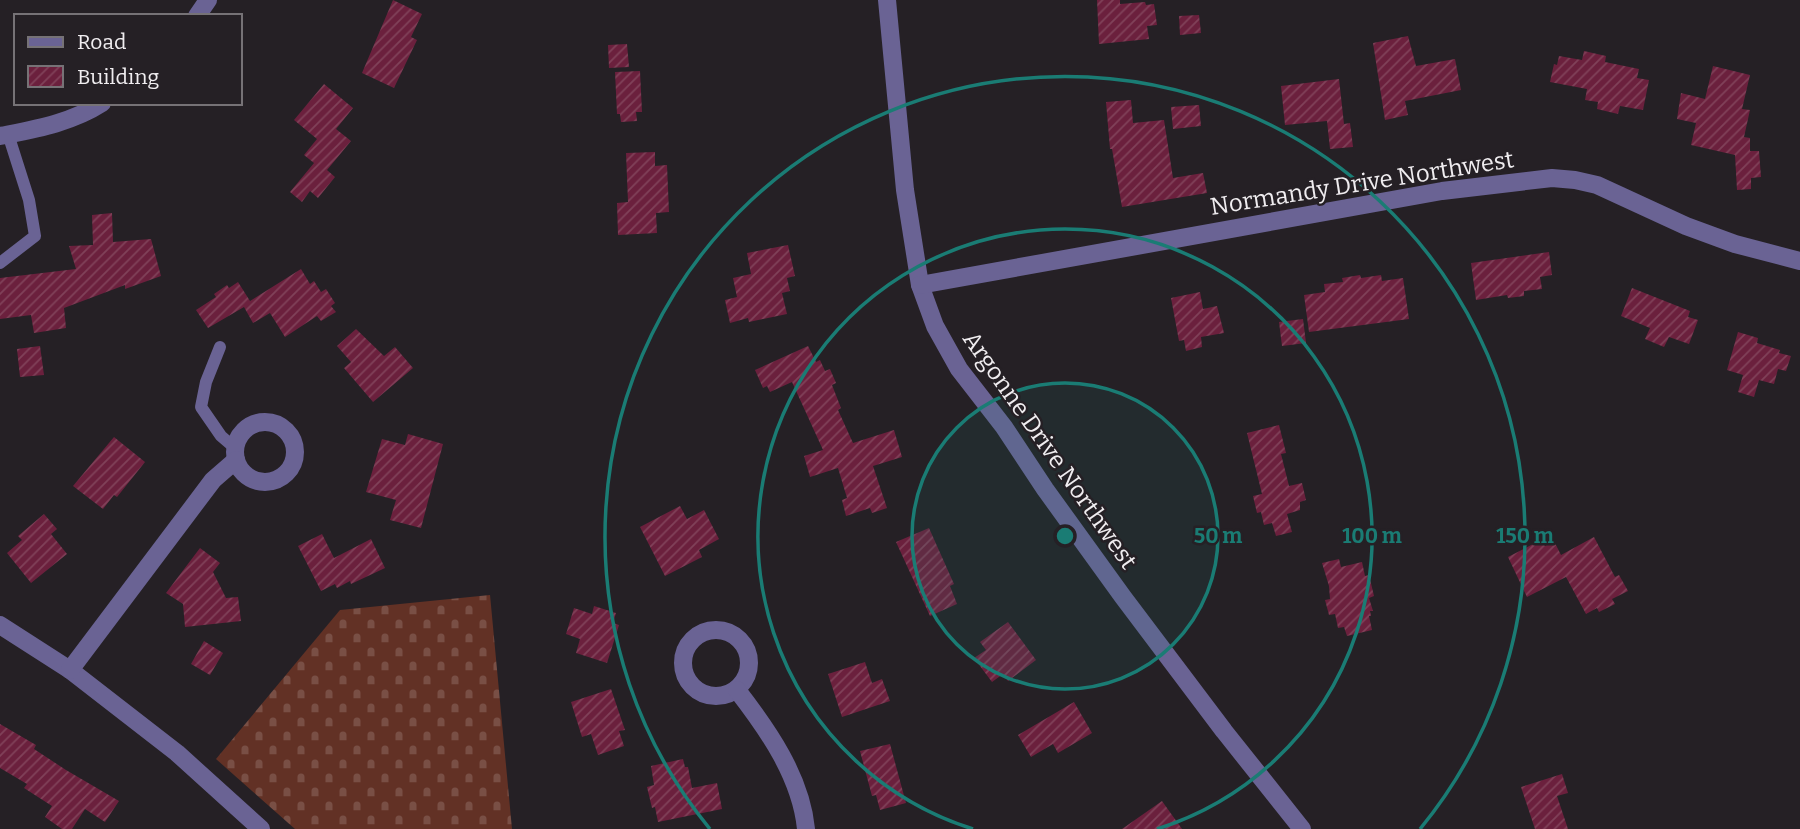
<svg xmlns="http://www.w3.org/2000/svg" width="1800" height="829" font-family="Bitter,serif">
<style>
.cemetery{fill:url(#cemetery-stones)}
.building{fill:url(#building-hatch)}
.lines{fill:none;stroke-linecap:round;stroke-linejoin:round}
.service{stroke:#6a6394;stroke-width:12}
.minor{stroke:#6a6394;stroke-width:18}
.ring{fill:none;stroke:#1a7c74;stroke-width:3.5}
.labels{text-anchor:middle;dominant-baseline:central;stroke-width:5;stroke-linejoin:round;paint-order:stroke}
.street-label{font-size:24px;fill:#f0edf0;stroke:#252025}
.centre{fill:#1a7c74;stroke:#252025;stroke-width:3.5}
.ring-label{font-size:21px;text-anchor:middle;font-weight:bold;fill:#1a7c74;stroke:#252025;stroke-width:5;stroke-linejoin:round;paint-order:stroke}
</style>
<defs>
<pattern id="cemetery-stones" width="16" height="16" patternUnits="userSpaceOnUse" patternTransform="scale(1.75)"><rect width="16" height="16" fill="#623125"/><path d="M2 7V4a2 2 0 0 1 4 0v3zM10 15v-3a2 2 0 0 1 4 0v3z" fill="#794f45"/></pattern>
<pattern id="building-hatch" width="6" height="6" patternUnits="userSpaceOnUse" patternTransform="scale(1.75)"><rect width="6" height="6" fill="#6b203d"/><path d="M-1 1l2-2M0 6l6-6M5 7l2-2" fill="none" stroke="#804159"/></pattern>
</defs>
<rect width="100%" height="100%" fill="#252025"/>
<path class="cemetery" d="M490,595L512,829H295L216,759L340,610Z"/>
<g class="building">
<path d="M393,0L422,14L411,37L417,40L394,88L362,73Z"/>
<path d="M1097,0H1120V4L1145,2L1146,5L1154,4L1157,25L1147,26L1149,39L1099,44Z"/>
<path d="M1199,15L1201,33L1180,35L1179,16Z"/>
<path d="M1408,36L1416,66L1455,59L1461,90L1405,101L1408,115L1385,120L1373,43Z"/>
<path d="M627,44L629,67L609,68L608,45Z"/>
<path d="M1584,51L1606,56L1605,62L1639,69L1637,78L1649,80L1643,110L1620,106L1618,114L1597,109L1598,102L1585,100L1587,89L1550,82L1554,64L1557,65L1559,56L1582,60Z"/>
<path d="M1713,66L1750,75L1742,109L1750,110L1744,137L1750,138V151H1759L1761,177L1751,178V189L1737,190L1735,155L1691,145L1696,123L1677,119L1681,93L1705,99Z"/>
<path d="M640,71L642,112H636L637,121L621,122L620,114H617L615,72Z"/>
<path d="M1339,79L1344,124L1350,123L1353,147L1330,149L1327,121L1285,125L1281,86Z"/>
<path d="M324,84L353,108L336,129L351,141L327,170L335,177L318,198L310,191L302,202L290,192L314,163L304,155L317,139L294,120Z"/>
<path d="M1131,100L1133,123L1164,120L1173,178L1203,173L1207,193L1122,207L1112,149H1110L1106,102Z"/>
<path d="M1199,105L1201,126L1173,129L1171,107Z"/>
<path d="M655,152V166L667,165L669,212L656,213L657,233L618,235L617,203L628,202L626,153Z"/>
<path d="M112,213L113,242L151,239L161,276L125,289V285L64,308L66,328L34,333L31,315L0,319V278L76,269L69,246L93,245L92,215Z"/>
<path d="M788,245L795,276L787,278L790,291L782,293L787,314L749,322L748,318L730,323L725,300L737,297L733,278L751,274L747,253Z"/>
<path d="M1549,252L1552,275L1540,277L1542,289L1524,291V296L1508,298L1507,295L1476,300L1471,263Z"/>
<path d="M301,269L310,284L314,281L321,292L326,289L335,303L331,306L336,312L321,321L317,316L285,337L270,313L253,323L244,307L208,328L196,310L216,297L214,294L227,285L229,288L238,282L250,301Z"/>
<path d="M1360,275L1361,278L1381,275L1382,281L1403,278L1409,319L1309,332L1304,295L1325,292L1324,284L1343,282L1342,278Z"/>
<path d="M1632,288L1690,311L1688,317L1698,320L1689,344L1669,337L1664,347L1645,339L1650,328L1621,316Z"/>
<path d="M1200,292L1203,309L1217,306L1224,333L1201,337L1202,347L1186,351L1184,340L1179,341L1171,298Z"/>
<path d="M1303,319L1306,343L1282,346L1279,322Z"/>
<path d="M356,329L384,356L395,347L413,368L373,402L344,368L351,362L337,346Z"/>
<path d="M1738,332L1758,338L1757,343L1780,350L1779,353L1791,356L1786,371L1778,369L1774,384L1759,380L1754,397L1738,392L1743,375L1727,370Z"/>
<path d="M40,346L44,375L20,377L17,349Z"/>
<path d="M808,346L816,362L820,360L825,371L830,369L836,383L832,385L841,408L838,410L853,443L894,430L902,457L873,466L887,508L872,513L870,508L846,516L842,500L847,498L838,468L810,477L804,456L823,450L792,382L770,392L767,386L763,388L755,370Z"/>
<path d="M1279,425L1286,453L1281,454L1289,486L1302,483L1306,500L1300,502V510L1287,514L1292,532L1276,536L1272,523L1264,525L1261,512L1257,513L1253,496L1262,494L1247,433Z"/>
<path d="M408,434L443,444L421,528L390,520L396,500L366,492L382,439L405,445Z"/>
<path d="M114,437L145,462L117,497L114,495L103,509L73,486Z"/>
<path d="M680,506L687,519L704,510L719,539L699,550L702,557L665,576L640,527Z"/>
<path d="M44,514L57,529L51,534L67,554L31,583L7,553L22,540L18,536Z"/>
<path d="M929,528L954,584L950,586L957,604L930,616L896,542Z"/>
<path d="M322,534L334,558L371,539L385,568L351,584L350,581L337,588L335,584L321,591L298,546Z"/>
<path d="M1594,537L1615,577L1619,575L1628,591L1612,599L1615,604L1599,612L1597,608L1586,614L1566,577L1527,597L1508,557L1541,540L1545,546L1554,541L1561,555Z"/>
<path d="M200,548L220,563L213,572L226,598L238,597L241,621L185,627L183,604L166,593Z"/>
<path d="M1339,559L1341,567L1362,562L1365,576L1369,575L1374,596L1369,598L1373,611H1370L1371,616H1369L1372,630L1347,636L1344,627L1338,628L1335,614L1329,615L1325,600L1330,599L1329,586L1322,563Z"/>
<path d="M594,606L616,613L613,623L619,625L607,663L576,653L580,639L566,634L574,608L592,614Z"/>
<path d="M1008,622L1036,660L1008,681L1003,674L992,682L974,658L986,650L980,642Z"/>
<path d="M204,641L223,653L210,675L191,664Z"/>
<path d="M865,662L872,683L882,679L890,701L842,717L828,674Z"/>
<path d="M611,689L625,730L619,731L624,746L598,755L591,734L582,737L571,702Z"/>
<path d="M1074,702L1092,733L1058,753L1053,744L1031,757L1018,735Z"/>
<path d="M0,724L36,745L34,749L66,770L119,801L105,822L85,809L72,829H62L45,817L52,806L24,788L27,784L0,768Z"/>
<path d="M890,744L906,803L880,810L876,795L872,796L860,751Z"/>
<path d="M683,759L685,767H688L692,788L717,783L722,809L658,822L655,807L652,808L647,787L654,785L651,766Z"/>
<path d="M1562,774L1568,793L1557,796L1568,829H1535L1521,787Z"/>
<path d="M1162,801L1182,829H1122Z"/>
</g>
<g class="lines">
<g class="service">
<path d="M0,263L35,236L29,200L8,134"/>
<path d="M220,347L206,382L201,407L221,436L235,448"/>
</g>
<g class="minor">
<path d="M887,0L905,190L920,285L935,326L959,369L1004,427L1045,489L1123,597L1224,731L1302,829"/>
<path d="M197,16L208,0"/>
<path d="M0,136C35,129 71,123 102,103"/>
<path d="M920,285L1442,191L1552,178L1575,180L1597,185L1686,226L1735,244L1800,261"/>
<circle cx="265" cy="452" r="30"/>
<path d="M0,625L70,670L177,753L261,829"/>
<circle cx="716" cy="663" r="33"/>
<path d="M70,670L213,480L236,460"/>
<path d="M737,690C768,730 801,777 806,829"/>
</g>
</g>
<circle cx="1065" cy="536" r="153" fill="#1a7c74" fill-opacity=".12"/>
<g class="ring">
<circle cx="1065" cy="536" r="153"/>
<path d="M973 829A307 307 0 1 1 1157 829"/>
<path d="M710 829A460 460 0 1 1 1420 829"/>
</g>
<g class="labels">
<g class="street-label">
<text transform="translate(1362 183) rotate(-9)">Normandy Drive Northwest</text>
<text transform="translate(1050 450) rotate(55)">Argonne Drive Northwest</text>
</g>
</g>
<circle cx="1065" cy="536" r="10" class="centre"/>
<g class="ring-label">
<text x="1218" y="543">50 m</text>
<text x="1372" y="543">100 m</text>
<text x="1525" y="543">150 m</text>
</g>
<rect x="14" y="14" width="228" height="91" fill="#252025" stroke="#767276" stroke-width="2"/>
<rect x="28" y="37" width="35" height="10" fill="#6a6394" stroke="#767276" stroke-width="2"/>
<text x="77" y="49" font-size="21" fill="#f0edf0">Road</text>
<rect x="28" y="66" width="35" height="21" fill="url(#building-hatch)" stroke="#767276" stroke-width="2"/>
<text x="77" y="84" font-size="21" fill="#f0edf0">Building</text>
</svg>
